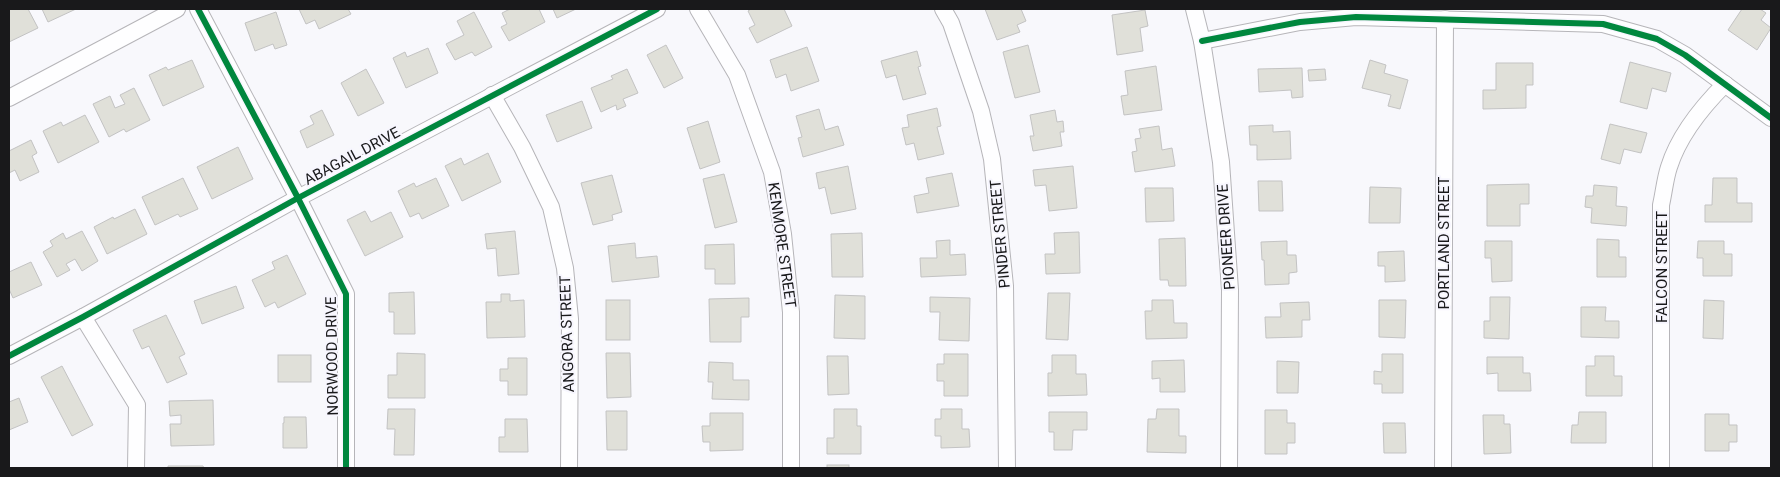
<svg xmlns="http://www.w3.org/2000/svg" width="1780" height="477" font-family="Roboto,sans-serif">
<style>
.building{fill:#e0e0d9;stroke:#c3c3c3}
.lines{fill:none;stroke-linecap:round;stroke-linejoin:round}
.minor-casing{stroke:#b6b5b9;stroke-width:18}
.minor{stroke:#fefeff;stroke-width:16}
.cycleway-casing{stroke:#f7f6fe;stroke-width:9}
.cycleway{stroke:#00873e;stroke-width:6}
.labels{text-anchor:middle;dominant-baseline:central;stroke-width:4;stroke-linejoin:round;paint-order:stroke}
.street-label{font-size:15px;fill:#19191b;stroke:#f7f6fe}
</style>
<rect width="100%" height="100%" fill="#f8f8fc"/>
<g class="building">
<path d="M9,9H28L38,28L9,42Z"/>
<path d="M42,9H76L48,22Z"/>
<path d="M299,9H348L351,14L319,29L315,20L306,24Z"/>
<path d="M510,9H539L545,22L509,41L501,27L507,24L502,13Z"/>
<path d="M553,9H576L557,18Z"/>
<path d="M751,9H784L792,26L757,43L749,28L755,25L748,11Z"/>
<path d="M985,9H1021L1026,21L1017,25L1020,32L997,40Z"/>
<path d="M1742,9H1760L1766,13L1761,20L1771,28L1757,50L1728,30Z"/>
<path d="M1145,10L1148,26L1140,28L1143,51L1117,55L1112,15Z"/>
<path d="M276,12L287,45L275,49L273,44L255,51L245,23Z"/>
<path d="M474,12L492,47L475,56L472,52L455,60L446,44L464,35L457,21Z"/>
<path d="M666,45L683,78L664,88L647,55Z"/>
<path d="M1028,45L1040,92L1015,98L1003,52Z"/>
<path d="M807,47L819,81L791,91L786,74L776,78L770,60Z"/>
<path d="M428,48L438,73L406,88L393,58L405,52L407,57Z"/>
<path d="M917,51L921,66L918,67L926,94L903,100L896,75L886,78L881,61Z"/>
<path d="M192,60L204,87L163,106L149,75L166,67L168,70Z"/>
<path d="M1370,60L1386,65L1384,73L1408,80L1400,109L1388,106L1391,95L1362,88Z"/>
<path d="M1630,62L1671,73L1666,92L1652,88L1647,109L1620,102Z"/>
<path d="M1496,63H1533V85H1526V108L1483,109V90H1496Z"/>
<path d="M1156,66L1162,110L1124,115L1121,96L1128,95L1125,71Z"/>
<path d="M1302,68L1303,97L1292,98L1291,90L1259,92L1258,69Z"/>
<path d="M366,69L384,103L358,116L341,83Z"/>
<path d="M627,69L638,93L623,99L626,106L617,110L616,105L601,112L591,88L613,79L611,76Z"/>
<path d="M1325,69L1326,80L1309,81L1308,70Z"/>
<path d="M134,88L150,120L126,132L124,129L109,137L93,104L110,96L115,108L125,104L120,95Z"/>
<path d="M582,101L592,128L557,142L546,115Z"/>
<path d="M937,108L941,126L937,127L944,154L918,160L914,143L906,145L902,128L909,127L907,115Z"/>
<path d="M819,109L825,130L838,126L844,145L803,157L798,138L802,137L796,116Z"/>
<path d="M322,110L334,135L307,148L300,131L314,124L310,116Z"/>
<path d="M1055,110L1057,122L1063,121L1064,132H1060L1062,146L1033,151L1030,136H1034L1030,115Z"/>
<path d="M85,115L99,142L58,163L43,131L61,122L63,126Z"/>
<path d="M708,121L720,162L700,169L687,128Z"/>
<path d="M1610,124L1647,133L1641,153L1624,149L1620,164L1601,159Z"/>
<path d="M1273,125V132L1290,131L1291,159L1257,160V145H1250L1249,126Z"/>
<path d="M1159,126L1162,150L1172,148L1175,166L1135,172L1132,152L1137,151L1135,139L1141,138L1139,129Z"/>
<path d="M31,140L37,153L32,156L39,172L20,181L15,170L9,173V151Z"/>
<path d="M238,147L253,179L212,199L197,167Z"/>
<path d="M488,153L501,182L462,201L445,166L461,158L464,165Z"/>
<path d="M848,166L856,209L831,214L825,187L819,189L816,173Z"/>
<path d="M1073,166L1077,208L1049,211L1046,185L1035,186L1033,170Z"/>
<path d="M952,173L959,206L917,213L914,196L929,193L926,178Z"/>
<path d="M724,174L737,222L715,228L703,179Z"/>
<path d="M612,175L622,212L612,215L613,220L593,225L581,183Z"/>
<path d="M183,178L198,209L180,217L178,214L155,225L142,197Z"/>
<path d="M436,178L449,206L422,219L419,213L410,217L398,191L414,183L416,187Z"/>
<path d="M1713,178H1737V203H1752V222H1705V205H1712Z"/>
<path d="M1258,181H1282L1283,211H1259Z"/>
<path d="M1529,184V204H1520V226H1487V185Z"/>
<path d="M1594,185L1617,187L1616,206L1627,207L1626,226L1591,223L1592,208L1585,207L1586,196H1593Z"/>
<path d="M1370,187L1401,188L1400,223H1369Z"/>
<path d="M1145,188H1173L1174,221L1146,222Z"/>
<path d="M135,209L147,234L107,254L94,227L113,217L114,219Z"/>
<path d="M365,211L371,222L391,212L403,237L365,256L347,220Z"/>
<path d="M82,231L98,261L82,271L75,259L66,264L70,270L57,277L43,252L53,246L50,241L63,233L66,239Z"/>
<path d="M515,231L519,274L498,276L496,248L487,249L485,234Z"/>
<path d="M1079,232L1080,273L1046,274L1045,254H1055L1054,233Z"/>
<path d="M862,233L863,277H832L831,234Z"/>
<path d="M1185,238L1186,286H1169L1168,280H1160L1159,239Z"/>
<path d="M1597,239L1619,240V257H1626V277H1597Z"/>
<path d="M950,240V255L965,254L966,275L921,277L920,258H937L936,241Z"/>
<path d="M1287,241V255H1296L1297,272L1289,273V284L1265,285L1264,260H1262L1261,242Z"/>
<path d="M1485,241H1512V281L1492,282L1491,258H1485Z"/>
<path d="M1698,241H1724V254H1732V276H1703V258H1697Z"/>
<path d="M635,243L636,258L657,256L659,277L612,282L608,246Z"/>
<path d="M734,244L735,284H715V269H705V245Z"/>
<path d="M1404,251L1405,281L1385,282V266H1378V252Z"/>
<path d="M287,255L306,294L278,308L275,302L265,307L252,280L275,269L272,262Z"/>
<path d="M31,262L42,285L13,298L9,289V272Z"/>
<path d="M236,286L244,308L202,324L194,301Z"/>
<path d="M414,292L415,334H394V312H389V293Z"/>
<path d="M1048,293H1070L1068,340L1046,339Z"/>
<path d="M501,294H510V301L524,300L525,337L487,338L486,302H501Z"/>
<path d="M835,295L865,296V339L834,338Z"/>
<path d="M930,297L970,298L969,341L939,340L940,312H930Z"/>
<path d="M1490,297H1510L1509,339L1484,338V321H1490Z"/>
<path d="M749,298V317H741V342H710L709,299Z"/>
<rect x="606" y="300" width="24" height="40"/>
<path d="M1152,300H1173L1174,323H1187V338L1146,339L1145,311H1152Z"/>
<path d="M1379,300H1406L1405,338L1379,337Z"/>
<path d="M1704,300L1724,301L1723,339L1703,338Z"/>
<path d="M1309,302L1310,320H1302V337L1266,338L1265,317H1281L1280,303Z"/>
<path d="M1581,307H1606L1605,321H1619V338L1581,337Z"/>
<path d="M166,315L185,354L179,357L187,374L167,383L149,346L142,349L133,330Z"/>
<path d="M397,353L425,354V398H388V375H397Z"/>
<path d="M606,353H630L631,397L607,398Z"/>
<path d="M944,354H968V396H944V381H937V364H944Z"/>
<path d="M1382,354H1403V393H1382V384H1374V371L1382,372Z"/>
<rect x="278" y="355" width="33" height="27"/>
<path d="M1052,355H1076V374H1086L1087,395L1048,396V373H1052Z"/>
<path d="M827,356H848L849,394L828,395Z"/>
<path d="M1595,356H1614V376H1622V396H1586V366H1595Z"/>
<path d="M1487,357H1523V373H1530L1531,391H1498V373L1487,374Z"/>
<path d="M508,358H527V395H508V381H500V369H508Z"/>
<path d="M1184,360L1185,392H1160V378L1152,379V361Z"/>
<path d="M1277,361L1299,362L1298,393H1277Z"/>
<path d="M709,362L733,363V380H749V400L712,399L713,382H708Z"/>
<path d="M62,366L93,425L72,436L41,377Z"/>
<path d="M19,398L28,422L9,430V402Z"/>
<path d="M213,400L214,445L171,446L170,424H181V415L170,416L169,401Z"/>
<path d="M388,409H415L414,455H394L395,429H387Z"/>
<path d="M834,409H857V426H861V454H827V438H834Z"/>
<path d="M941,409H962V429H969L970,447L941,448V436H935V419H941Z"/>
<path d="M1157,409H1179V436H1186V453L1147,452L1148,419H1156Z"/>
<path d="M1265,410H1287V423H1295V443H1287V454H1265Z"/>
<path d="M606,411H627V450H607Z"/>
<path d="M1049,412H1087V430H1073L1072,450H1054V432H1049Z"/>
<path d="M1579,412H1606V443H1571L1572,425H1578Z"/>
<path d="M710,413H743V450L710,451V442H703L702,426H710Z"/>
<path d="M1705,414H1729V425H1737V442H1729V451H1705Z"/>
<path d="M1483,415H1504V424H1510L1511,453L1484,454Z"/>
<path d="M284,417H306L307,448H283V423H284Z"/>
<path d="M505,419H527L528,452H499V437H505Z"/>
<path d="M1383,423H1405L1406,453H1384Z"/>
<rect x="827" y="465" width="22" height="3"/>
<path d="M168,466H203L204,468H168Z"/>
</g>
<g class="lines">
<g class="minor-casing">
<g id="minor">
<path d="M198,9L298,198L346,294V468"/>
<path d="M698,9L737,75L772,172L783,234L791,312V468"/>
<path d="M943,9L951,23L981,111L992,159L1005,286L1007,468"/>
<path d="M1194,9L1202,41L1221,162L1230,290L1229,468"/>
<path d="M1202,41L1300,22L1356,17L1603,24L1657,39L1685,55L1771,118"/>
<path d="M492,95L522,147L551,207L565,268L570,319L569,468"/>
<path d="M9,98L177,9"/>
<path d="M83,317L137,405L136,468"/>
<path d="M9,356L83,317L298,198L657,9"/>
<path d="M1443,468L1445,19"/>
<path d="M1661,468V205C1664,192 1665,179 1669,167C1679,135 1702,107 1725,84"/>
</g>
</g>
<use href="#minor" class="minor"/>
<g class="cycleway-casing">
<g id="cycleway">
<path d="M198,9L298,198L346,294V468"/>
<path d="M1202,41L1300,22L1356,17L1603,24L1657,39L1685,55L1771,118"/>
<path d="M9,356L83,317L298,198L657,9"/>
</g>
</g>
<use href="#cycleway" class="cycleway"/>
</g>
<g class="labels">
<g class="street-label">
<text transform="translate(352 156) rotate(-28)">ABAGAIL DRIVE</text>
<text transform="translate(1000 234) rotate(-95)">PINDER STREET</text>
<text transform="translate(1226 237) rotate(-94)">PIONEER DRIVE</text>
<text transform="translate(1444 243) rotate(-90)">PORTLAND STREET</text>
<text transform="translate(782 245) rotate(82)">KENMORE STREET</text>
<text transform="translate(1662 267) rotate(-90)">FALCON STREET</text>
<text transform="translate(567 334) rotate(-92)">ANGORA STREET</text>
<text transform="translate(332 356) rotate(-91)">NORWOOD DRIVE</text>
</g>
</g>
<rect width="1780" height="477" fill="none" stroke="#19191b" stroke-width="20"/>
</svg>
